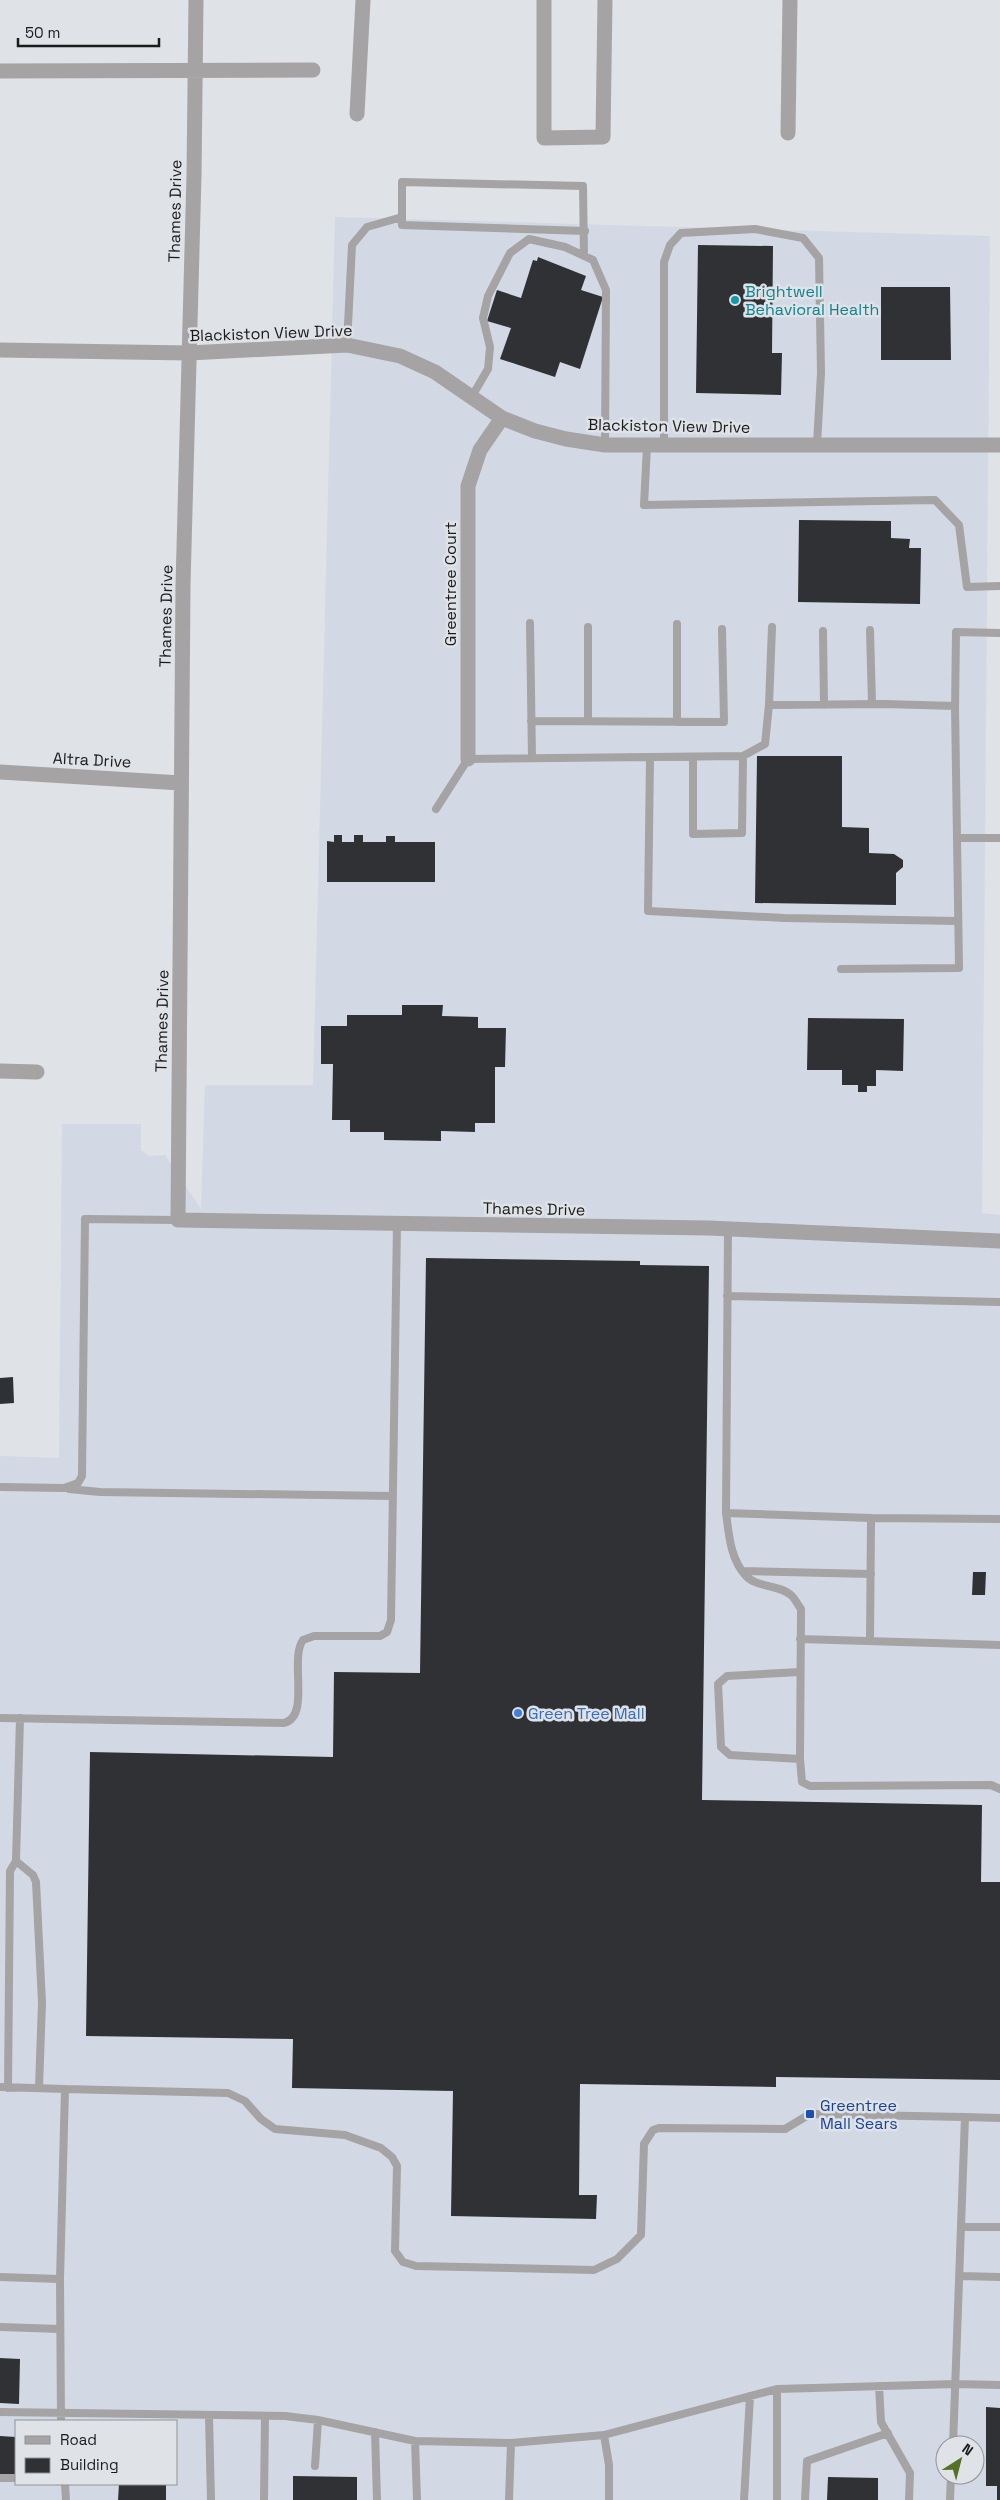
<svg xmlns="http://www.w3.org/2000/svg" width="1000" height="2500" viewBox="0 0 1000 2500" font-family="'Space Grotesk',sans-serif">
<rect width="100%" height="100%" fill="#dfe2e6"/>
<path fill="#d2d9e4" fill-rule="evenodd" d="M335,217L990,236L982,1213L1000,1215V2500H0V1456L59,1458L62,1124H141V1150L149,1156L165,1155L201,1209L205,1085H313ZM16,2421H176V2484H16ZM945,2445H975V2475H945Z"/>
<path fill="#2f3135" d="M698,245L773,246L772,353H782L781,395L696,393Z
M538,257L586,276L581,290L603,297L580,369L560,362L555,377L500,359L511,328L487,321L497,290L521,298L533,260L537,261Z
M881,287H950L951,360H881Z
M799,520L891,521V538L910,539L909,548H921L920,604L798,602Z
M757,756H842V827L869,828V853L894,854L903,860V867L896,873V905L755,903Z
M334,835H342V842H354V835H363V842H386V836H395V842H435V882H327V841L334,842Z
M402,1005H443L442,1016L478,1017V1028H506L505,1067H495V1123H475V1132L441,1131V1141L384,1140V1132H350V1120H332L333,1064H321V1026H347V1015H402Z
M808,1018L904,1019L903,1071L876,1070V1086H867V1092H858V1085H842V1070H807Z
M426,1258L640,1261V1265L709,1266L702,1800L982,1805L981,1882H1000V2080L776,2077V2087L580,2084L579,2195H597L596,2219L451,2216L453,2091L292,2088L293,2039L86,2036L90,1752L333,1757L334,1672L420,1673Z
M13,1377L14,1403L0,1404V1378Z
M973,1572H986L985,1595H972Z
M0,2358L20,2359L19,2404L0,2403Z
M986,2407L1000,2408V2500H997V2486H986Z
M0,2436L16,2437V2474H0Z
M293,2476L357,2477V2500H293Z
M828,2477L878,2478V2500H827Z
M119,2484H166V2500H118Z"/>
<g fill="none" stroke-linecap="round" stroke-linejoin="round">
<path stroke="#a5a3a3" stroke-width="8" d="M584,255L583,186L402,182V225L585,231
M347,345L352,245L367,227L402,217
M471,398L488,369L490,347L483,318L488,296L510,253L529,239L565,247L593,260L606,290L605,445
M664,445V262L670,245L681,233L755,229L803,238L819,258L821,373L817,444
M647,446L644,505L935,500L959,525L967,587L1000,586
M530,623L532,758
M677,624V722
M870,630L872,704
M823,631L824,705
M769,705L772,627
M955,711L956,632L1000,633
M531,721L724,722L722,629
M588,721V627
M650,758L648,911L785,918L958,921
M693,758V834L742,833L743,756
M436,809L468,759L743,756L765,744L769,705L884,704L955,706L957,838H1000
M841,969L959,968L957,838
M728,1229L726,1513C729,1534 730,1559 746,1576C757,1588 780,1584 792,1596C795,1599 798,1605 801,1609L800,1759L802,1782L810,1786L991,1785L1000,1789
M727,1296L1000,1302
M0,1487L64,1488L78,1483L82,1476L85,1219L178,1220
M69,1489L100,1492L393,1496
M726,1513L871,1518
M743,1571L871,1574
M800,1639L1000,1645
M870,1640L871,1518L1000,1519
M0,1718L284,1723C311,1716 289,1659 303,1640L314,1636H380L387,1632L391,1620L397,1224
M800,1759L730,1755L721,1747L718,1684L727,1676L800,1672
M16,1861L33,1875L36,1882L42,2002L39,2088
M0,2087L65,2089L60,2279L61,2421
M8,2088L10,1871L16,1861L20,1718
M65,2089L228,2093L245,2101L261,2119L275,2129L345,2135L381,2148L392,2157L397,2166L395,2251L403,2262L416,2266L594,2270L617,2259L641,2235L644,2144L653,2130L659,2128L785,2129L810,2114L965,2117L953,2445
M965,2117L1000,2118
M961,2227H1000
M960,2276L1000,2277
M0,2277L60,2279
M0,2327L60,2329
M879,2386L881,2422L910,2473L909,2500
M0,2412L285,2416L318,2420L415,2441L511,2443L604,2435L777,2389L956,2384L1000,2385
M209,2416L211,2500
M375,2432L377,2500
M604,2435L609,2465V2500
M415,2441L417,2500
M315,2466L318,2420
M0,2478H16
M65,2484L66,2500
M264,2500L265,2416
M509,2500L511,2443
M744,2500L750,2396
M777,2500V2389
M805,2500L807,2461L888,2433
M950,2500L951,2475"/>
<path stroke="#a5a3a3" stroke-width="15" d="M196,0L194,175L183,585L178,1220L709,1228L1000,1241
M544,0V138L603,137L605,0
M0,71L313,70
M357,114L363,0
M788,133L790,0
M0,350L189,353L347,345L400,356L435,372L502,418L535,431L566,439L605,445H1000
M468,759V486L480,450L502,418
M0,772L181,783
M0,1071L37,1072"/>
</g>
<circle fill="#0f9aa8" stroke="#dfe2e6" stroke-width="2" cx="735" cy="300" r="5"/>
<circle fill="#3f7fe0" stroke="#dfe2e6" stroke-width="2" cx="518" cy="1713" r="5"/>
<rect fill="#1a4fb4" stroke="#dfe2e6" stroke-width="2" x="805" y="2109" width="10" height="10" rx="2.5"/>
<g text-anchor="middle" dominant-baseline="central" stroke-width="5" stroke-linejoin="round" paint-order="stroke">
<g font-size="16" fill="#1a1b1d" stroke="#dfe2e6">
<text transform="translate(175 211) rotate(-89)">Thames Drive</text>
<text transform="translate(271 333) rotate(-2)">Blackiston View Drive</text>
<text transform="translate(669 426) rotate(1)">Blackiston View Drive</text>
<text transform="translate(450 584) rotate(-90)">Greentree Court</text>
<text transform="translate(166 616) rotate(-89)">Thames Drive</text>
<text transform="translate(92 760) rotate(3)">Altra Drive</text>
<text transform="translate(162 1021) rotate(-89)">Thames Drive</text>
<text transform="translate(534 1209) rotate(1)">Thames Drive</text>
</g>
<g font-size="16" fill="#0d838f" stroke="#dfe2e6" text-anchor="start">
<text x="745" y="291">Brightwell<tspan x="745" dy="18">Behavioral Health</tspan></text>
</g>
<g font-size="16" fill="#366cbe" stroke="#dfe2e6" text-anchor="start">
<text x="528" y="1713">Green Tree Mall</text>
</g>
<g font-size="16" fill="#164399" stroke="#dfe2e6" text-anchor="start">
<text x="820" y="2105">Greentree<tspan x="820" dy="18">Mall Sears</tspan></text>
</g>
</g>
<rect x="15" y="2420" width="162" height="65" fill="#dfe2e6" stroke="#909296"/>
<rect x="25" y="2436" width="25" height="8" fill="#a5a3a3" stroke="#909296"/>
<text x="60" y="2445" font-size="15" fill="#1a1b1d">Road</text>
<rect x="25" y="2458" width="25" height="15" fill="#2f3135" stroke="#909296"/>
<text x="60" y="2470" font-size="15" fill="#1a1b1d">Building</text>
<g transform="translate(960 2460) rotate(36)"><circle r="24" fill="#dfe2e6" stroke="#909296"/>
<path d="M0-4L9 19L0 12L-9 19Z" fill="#557125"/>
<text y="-8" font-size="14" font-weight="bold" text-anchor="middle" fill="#1a1b1d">N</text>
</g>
<path d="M18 38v8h141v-8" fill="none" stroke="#1a1b1d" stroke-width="2.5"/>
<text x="25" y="38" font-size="15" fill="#1a1b1d" stroke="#dfe2e6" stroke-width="4" paint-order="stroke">50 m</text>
</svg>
